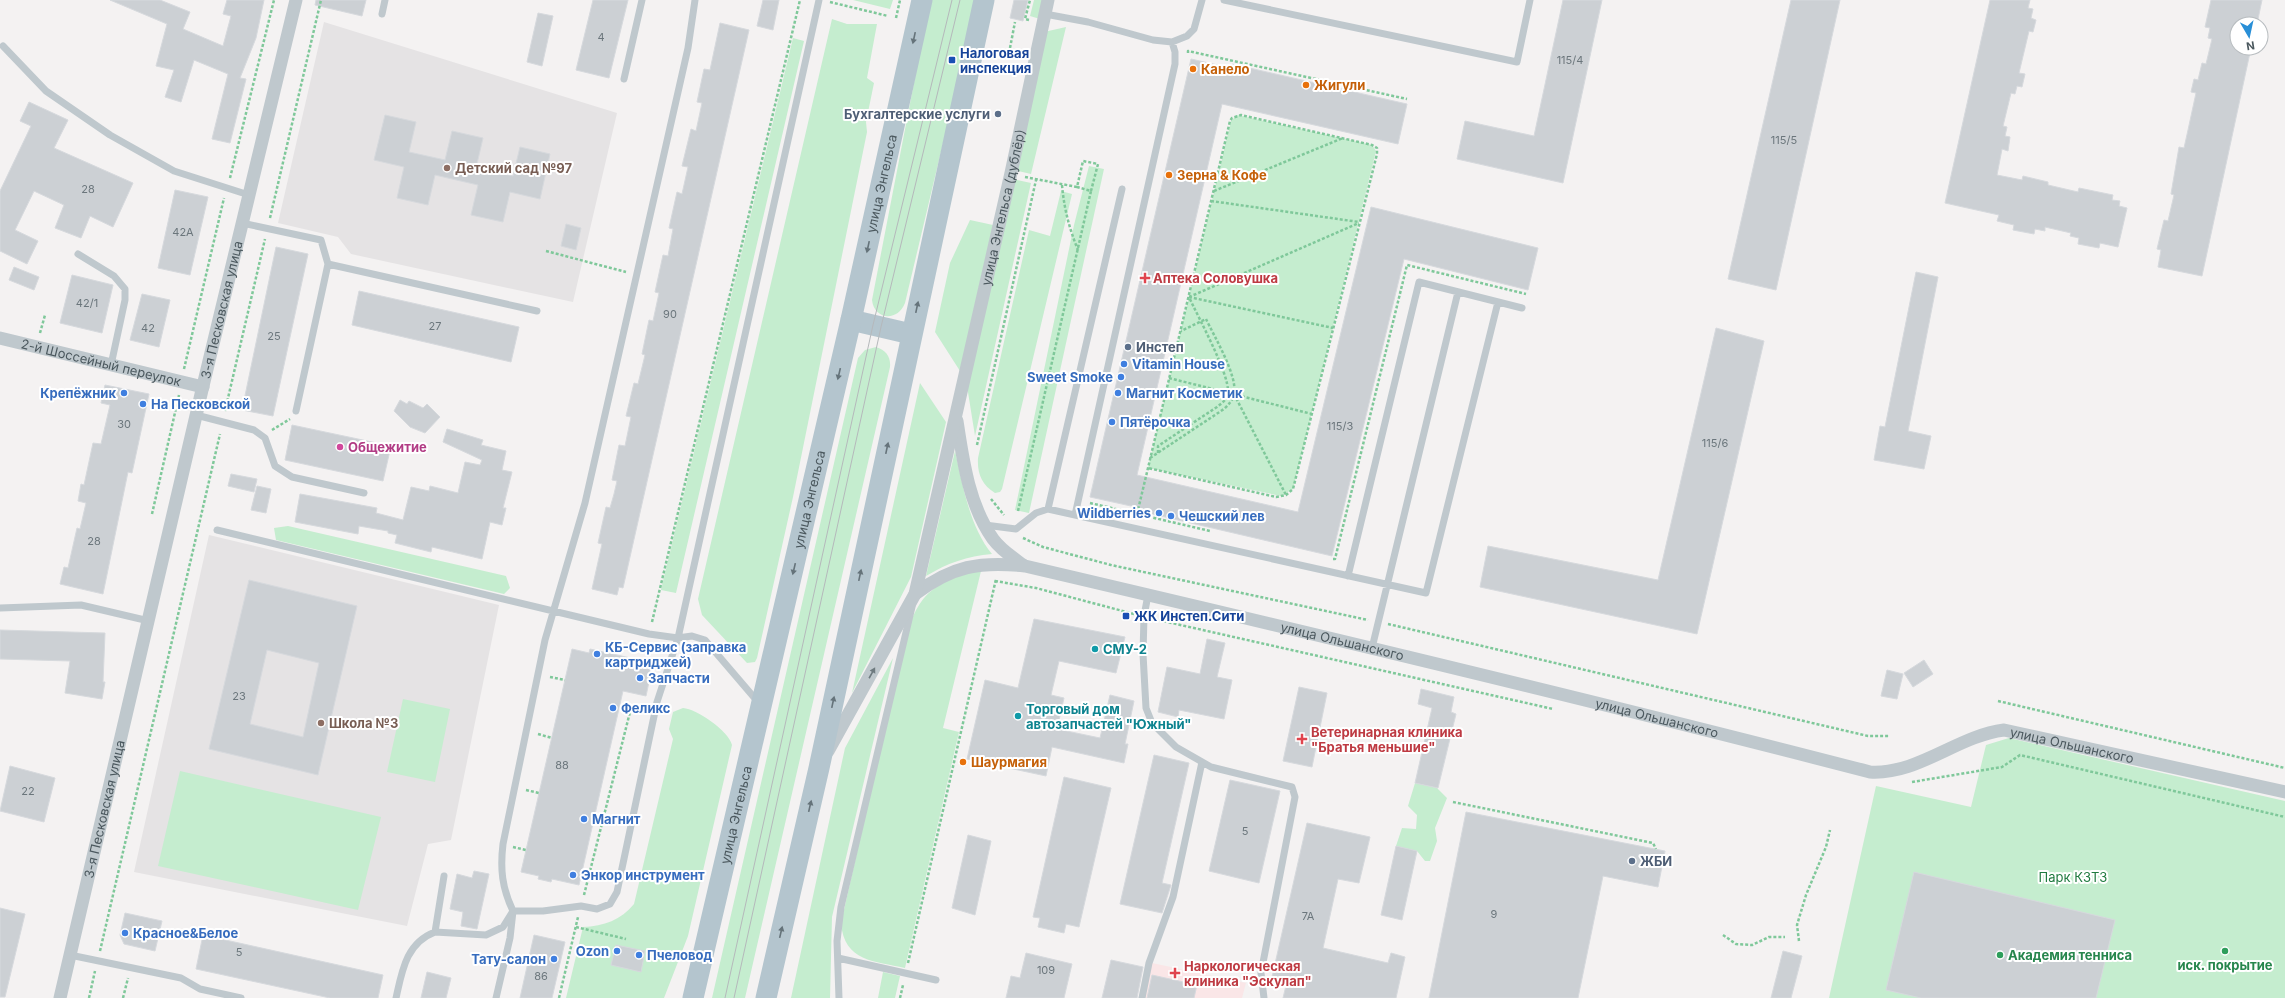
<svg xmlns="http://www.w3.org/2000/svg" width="2285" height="998" viewBox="0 0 2285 998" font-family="Inter,sans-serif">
<rect width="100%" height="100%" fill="#f4f2f2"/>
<path fill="#e5e3e4" d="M324,22L617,113L573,302L351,254L338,237L278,223Z
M209,535L499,605L451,840L428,844L407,926L134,872Z"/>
<path fill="#fae6e7" d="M1152,963L1246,983L1242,998H1145Z"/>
<path fill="#c5edcf" d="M853,0H893L890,9Z
M930,0H977L905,303C898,322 874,320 872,300Z
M1034,0H1045L1040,19L1030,16Z
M832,19L847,24H877L867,78L874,83L866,122L867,132L793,497L757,658L755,662L747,663L702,615L698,599Z
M1066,27L1031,174L1014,170L1044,32Z
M793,38L804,41L676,593L661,590Z
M1237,115L1372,145L1376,151L1293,489L1281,496L1148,468L1231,121Z
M1089,166L1104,169L1029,513L1015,510L1074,225Z
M1013,179L1031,183L975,436L967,386Z
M1061,191L1072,194L1002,489L1000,492L995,493C982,485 977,474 978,458L1029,230L1050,236Z
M970,220L993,225L960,371L935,332L950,263Z
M876,347C886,350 891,357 890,367L745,998H712L858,358L865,350Z
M920,383L946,422L911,577L852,693Z
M955,451C963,485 969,526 992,554C967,556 948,563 926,576Z
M288,526L506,576L510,588L504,594L276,540L274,528Z
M982,567L943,728L959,732L905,968C875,961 844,962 841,923L906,636C921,587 938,584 982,567Z
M893,658L832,917L830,998H791L845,748Z
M403,699L450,709L435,782L387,772Z
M683,708C697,709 729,731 732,745L688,936L664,998H566L583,927C604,926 621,920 634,904L673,739L669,729L673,712Z
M2009,738L2285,801V998H1829L1876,786L1971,807L1986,745Z
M180,771L381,817L358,910L158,866Z
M1415,783L1437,788L1447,798L1435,828L1437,841L1430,861H1425L1417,851L1396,846L1402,828L1416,829L1417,815L1408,806Z
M883,972L900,976L895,998H878Z"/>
<path fill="#ccd0d4" stroke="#d6d9dd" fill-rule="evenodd" d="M110,0H160L190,12L183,29L223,46L231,16L223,14L227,0H264L256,38L240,78L246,79L230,143L212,139L228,74L194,60L181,102L165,97L174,70L156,66L167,24Z
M316,0H366L362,16L315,5Z
M593,0H628L609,78L576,70Z
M763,0H779L773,30L757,26Z
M1014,0H1028L1023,21L1010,18Z
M1563,0H1602L1563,183L1457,159L1465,121L1534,136Z
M1791,0H1840L1776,290L1728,279Z
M1990,0H2030L2028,8L2033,9L2031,18L2036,20L2033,32L2029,31L2019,73L2025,74L2022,87L2017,86L2015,94L2011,93L2003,126L2007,127L2005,136L2010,137L2008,151L2002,149L1997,175L2022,180L2023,176L2048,182V185L2078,192L2079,188L2113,195L2112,200L2120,201L2119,206L2127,208L2118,247L2100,243L2099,248L2078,244L2079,238L2070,236L2071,233L2045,227V231L2035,229L2034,234L2013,230L2014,225L1997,221L1999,215L1945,203Z
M2211,0H2262L2257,24H2237V48H2251L2202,276L2158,267L2161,250L2157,249L2164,220L2168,221L2174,195L2171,194L2179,147L2184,148L2188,130L2196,93L2191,92L2194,79L2198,80L2202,63L2206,64L2212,39L2208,38L2210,28L2205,27Z
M538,13L553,16L542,66L527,62Z
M720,23L749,30L623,588L619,587L617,595L592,589L602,544L598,543L606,507L610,508L614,494L617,481L612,480L619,445L625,446L631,417L626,416L634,383L638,384L645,355L642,354L649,320L653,321L659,293L655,292L663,255L668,256L673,229L669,228L677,192L682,194L688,167L682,166L691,129L696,131L702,103L697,102L704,69L710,70Z
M1191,59L1231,68L1232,64L1407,104L1398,144L1222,104L1137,475L1298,512L1371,207L1538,248L1528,290L1404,259L1332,556L1148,513L1149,510L1090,497Z
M29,102L68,120L54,148L133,183L113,227L90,216L81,238L55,228L64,205L34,191L15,230L38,241L27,264L0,251V191L31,126L20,121Z
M385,115L416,122L409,152L445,160L452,131L483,138L476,168L513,176L520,147L550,154L540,199L510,192L503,222L471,215L478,185L435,175L428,205L397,198L404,167L374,160Z
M175,190L208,197L190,275L158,268Z
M566,224L581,228L576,250L561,246Z
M276,247L308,254L273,416L242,410Z
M14,267L39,277L34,290L9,280Z
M1916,272L1938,277L1908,431L1931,436L1924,469L1874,460L1880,426L1885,427Z
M72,275L113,285L102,333L60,323Z
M359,291L519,327L511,362L352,325Z
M142,294L170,300L159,347L130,340Z
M1716,328L1764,341L1697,634L1480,587L1488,546L1658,580Z
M105,385L149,394L132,473L128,472L103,594L60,584L64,567L68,568L77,528L80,529L86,503L78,501L81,484L84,485L93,443L101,444L110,405L101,403Z
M400,400L407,404L409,401L423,408L427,404L440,417L425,433L410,427L394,411Z
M292,425L391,446L383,481L285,460Z
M447,429L483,440L481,445L506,451L502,470L512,472L503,508H506L502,525L490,522L482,559L432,547L431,552L395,543L397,535L388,533V531L359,526L358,534L295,522L300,494L377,508L376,513L403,520L411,487L429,491L430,486L458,493L465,462L480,465L482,460L443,442Z
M231,474L257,479L254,492L228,486Z
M257,486L271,489L266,513L251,510Z
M249,580L357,606L318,775L209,749ZM267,650L319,663L303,737L250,724Z
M1034,619L1125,637L1116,673L1059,661L1051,695L1064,698L1057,729L1100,738L1110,695L1134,701L1125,744H1128L1124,763L1052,747L1046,776L967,759L985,680L1018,688Z
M0,630L105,633L103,682H105L102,699L65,693L70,661L0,659Z
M1207,639L1225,643L1217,677L1232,680L1224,719L1179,710L1178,717L1158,712L1167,667L1200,674Z
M572,649L589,653L590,649L653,663L646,696L623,691L579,885L552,879L551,882L538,879L539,876L521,872Z
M1924,660L1933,674L1913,687L1904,673Z
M1887,670L1903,674L1897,699L1881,696Z
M1299,687L1327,693L1312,767L1283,761Z
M1421,689L1454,697L1451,712L1456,714L1438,788L1415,783L1432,708L1418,704Z
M1154,755L1189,763L1162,883L1171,885L1162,913L1120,904Z
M10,766L55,778L44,822L0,811Z
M1064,777L1111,788L1079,927L1066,924L1064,933L1038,927L1040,918L1033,917Z
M1230,780L1280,791L1259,883L1209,871Z
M1466,812L1665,851L1658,887L1603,876L1578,998H1429Z
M1307,823L1370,837L1359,883L1338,879L1323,948L1388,963L1391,953L1405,957L1396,998H1283L1287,981L1272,977Z
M968,835L991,841L975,915L952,908Z
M1396,846L1417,851L1402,920L1381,915Z
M474,871L489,874L477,929L461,926L463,912L450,909L457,874L472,878Z
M1914,872L2115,920L2096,998H1921L1886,990Z
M0,908L25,914L5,997H0Z
M125,913L162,921L155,951L124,944L120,935Z
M203,935L383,975L378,998H330L196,969Z
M534,935L565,942L552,998H520Z
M616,945L645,951L641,972L611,965Z
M1783,951L1802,956L1791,998H1771Z
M1026,953L1072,964L1064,998H1006L1011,976L1020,978Z
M1111,960L1143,967L1137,998H1102Z
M427,972L451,978L446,998H421Z
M1152,975L1197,985L1194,998H1147Z"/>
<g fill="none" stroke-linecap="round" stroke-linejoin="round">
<path stroke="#7fc89a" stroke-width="2.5" stroke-dasharray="3 2" stroke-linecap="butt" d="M830,2L888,16
M896,18L900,0
M1029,20L1025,19L1030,0
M1010,48L1015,22
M1188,53V51L1407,99
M1025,177L1077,187L1083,161L1098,164L1091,191
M230,178L274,0
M1062,185C1064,208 1069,228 1078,250
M1214,191L1343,138
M1211,201L1359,222
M270,218L321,0
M546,251L626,272
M1189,297L1359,223
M1189,297L1333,328
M40,333L45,315
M184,369L224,198
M1169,378L1312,414
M1234,394L1286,495
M225,411L265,239
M272,430L290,419
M977,445L1036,180
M1158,453V446L1217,407C1222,403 1228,399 1228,392C1229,373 1198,317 1189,297
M1150,458L1224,409C1229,404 1233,400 1234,394C1238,376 1214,336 1206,319L1181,331
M991,499L1004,515
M1090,503L1210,531
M1018,511L1091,191L1077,187
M152,514L179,395
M1137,514L1148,468L1230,121L1232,118L1241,115L1372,145L1377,148V154L1293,489L1286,495L1276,497L1148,468
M1023,538L1043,547L1111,565L1368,620
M1333,559H1335L1407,265L1526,294
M995,581L1036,588L1134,614
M1154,619L1553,709
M652,622L800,0
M1388,624L1868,736H1890
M550,677L565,680
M1998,701L2285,768
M538,734L552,738
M1912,782L2002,767L2020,755L2285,817
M526,790L539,793
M1453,802L1653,843L1656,849
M513,847L526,850
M584,895L630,712L643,707
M576,927L626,939
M1723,935L1736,944L1752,945L1769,937H1785
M1799,941L1797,925L1806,895L1826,847L1830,830
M100,951L220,434
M908,963L996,579
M89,998L95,971
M123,998L128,978
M559,998L578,917
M900,998L903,985"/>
<path stroke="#bfc8cd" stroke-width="7" d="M1224,0L1517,62L1530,0
M382,14L385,0
M1045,14L1088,22L1153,40L1172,42L1187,36L1194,29L1202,0
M3,46L46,91L110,135L174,171L249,195
M624,79L642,0
M242,223L321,240L328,264L537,311
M78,254L114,276L125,289V300L111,365
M296,411L328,264
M196,415L254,430L265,438L275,466L292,477L364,493
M1048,509L1122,189
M1075,515L1175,64V52L1172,42
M985,525L1016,529L1036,513L1048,509L1426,593L1498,302
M217,530L649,634L678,638L692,636L705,640L758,702
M1348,576L1419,282L1522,308
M1148,595L1144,616L1143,654L1146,708L1152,723L1176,747L1211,767L1292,787L1295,797L1261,973L1264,998
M0,608L81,605L149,621
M1372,648L1458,292
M444,876L435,932L486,935L503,927L513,911C502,888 500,869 503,844L545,640L585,503L688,48L695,0
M70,955L181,978L200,989L241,998
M838,958L936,980
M396,998C402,971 406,943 435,932
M496,998L510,938L513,911H543L581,906L597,909L610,904L617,892L657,702L678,638L819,0
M839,998L837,941L841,907L912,607
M1142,998L1149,963L1173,897L1202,762"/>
<g stroke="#bfc8cd" stroke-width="13">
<path id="s1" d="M0,338L203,387"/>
<path d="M957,421C963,461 969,505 993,539C1001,550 1012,557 1023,565"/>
<path id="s2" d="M915,594C952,566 980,561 1025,566C1307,632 1589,699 1870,772C1918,775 1957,736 2004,730L2285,792"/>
<path id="s3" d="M828,751L915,594L1011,173L1048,0"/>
<path id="s4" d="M60,998L202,390L296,0"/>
</g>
<g stroke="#b4c5ce" stroke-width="21">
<path d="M851,320L911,334"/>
<path id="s5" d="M693,998L851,320L922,0"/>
<path d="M766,998L819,768L984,0"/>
</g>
<path stroke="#b5b8bb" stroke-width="1" d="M725,998L873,325L952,0
M734,998L881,327L960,0"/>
</g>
<defs><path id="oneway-solid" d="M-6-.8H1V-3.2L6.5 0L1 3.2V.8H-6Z"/></defs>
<g fill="#65737a">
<use href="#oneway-solid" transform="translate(914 38) rotate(102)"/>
<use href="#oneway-solid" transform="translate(868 247) rotate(102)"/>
<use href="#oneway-solid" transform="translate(917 307) rotate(-78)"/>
<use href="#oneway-solid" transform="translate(839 374) rotate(103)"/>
<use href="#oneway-solid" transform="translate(887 448) rotate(-78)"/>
<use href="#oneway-solid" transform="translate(794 569) rotate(103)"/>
<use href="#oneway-solid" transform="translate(860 575) rotate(-78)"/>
<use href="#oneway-solid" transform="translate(833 702) rotate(-78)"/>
<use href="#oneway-solid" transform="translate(810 806) rotate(-77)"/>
<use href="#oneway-solid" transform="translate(781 932) rotate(-77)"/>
</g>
<use fill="#6e7a7f" href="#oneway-solid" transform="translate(872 673) rotate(-61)"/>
<g fill="#1a4fb4" stroke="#fff" stroke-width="1.5">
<rect x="948" y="56" width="8" height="8" rx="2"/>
<rect x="1122" y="612" width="8" height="8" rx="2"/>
</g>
<g fill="#e8710a" stroke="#fff" stroke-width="1.5">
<circle cx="1193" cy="69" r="4"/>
<circle cx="1306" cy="85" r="4"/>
<circle cx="1169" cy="175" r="4"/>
<circle cx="963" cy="762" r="4"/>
</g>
<g fill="#5c6f8a" stroke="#fff" stroke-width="1.5">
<circle cx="998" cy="114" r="4"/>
<circle cx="1128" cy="347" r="4"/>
<circle cx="1632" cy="861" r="4"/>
</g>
<g fill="#8d6e63" stroke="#fff" stroke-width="1.5">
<circle cx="447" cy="168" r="4"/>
<circle cx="321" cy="723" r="4"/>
</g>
<g fill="#e0444e" stroke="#fff" stroke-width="1.5">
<path d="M1143 272h4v4h4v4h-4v4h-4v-4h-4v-4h4z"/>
<path d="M1300 733h4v4h4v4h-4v4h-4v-4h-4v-4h4z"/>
<path d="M1173 967h4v4h4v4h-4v4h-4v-4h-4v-4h4z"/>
</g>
<g fill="#3f7fe0" stroke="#fff" stroke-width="1.5">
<circle cx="1124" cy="364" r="4"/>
<circle cx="1121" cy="377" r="4"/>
<circle cx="124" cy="393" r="4"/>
<circle cx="1118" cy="393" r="4"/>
<circle cx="143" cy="404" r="4"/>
<circle cx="1112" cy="422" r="4"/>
<circle cx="1159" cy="513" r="4"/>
<circle cx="1171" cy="516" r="4"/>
<circle cx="597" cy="654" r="4"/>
<circle cx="640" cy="678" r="4"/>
<circle cx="613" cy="708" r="4"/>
<circle cx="584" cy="819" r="4"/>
<circle cx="573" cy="875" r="4"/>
<circle cx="125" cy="933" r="4"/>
<circle cx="617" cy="951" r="4"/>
<circle cx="639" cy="955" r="4"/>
<circle cx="554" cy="959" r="4"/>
</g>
<circle fill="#d1479c" stroke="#fff" stroke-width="1.5" cx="340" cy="447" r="4"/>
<g fill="#0f9aa8" stroke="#fff" stroke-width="1.5">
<circle cx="1095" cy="649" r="4"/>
<circle cx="1018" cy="716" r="4"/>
</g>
<g fill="#2e9e5b" stroke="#fff" stroke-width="1.5">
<circle cx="2225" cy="951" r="4"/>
<circle cx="2000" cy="955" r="4"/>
</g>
<g text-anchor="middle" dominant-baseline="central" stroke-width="4" stroke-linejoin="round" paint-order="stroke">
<g font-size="11" fill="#6b767c">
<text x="601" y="37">4</text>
<text x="1570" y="60">115/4</text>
<text x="1784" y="140">115/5</text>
<text x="88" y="189">28</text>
<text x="183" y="232">42А</text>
<text x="87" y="303">42/1</text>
<text x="670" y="314">90</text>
<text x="435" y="326">27</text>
<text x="148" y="328">42</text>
<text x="274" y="336">25</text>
<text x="124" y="424">30</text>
<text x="1340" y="426">115/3</text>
<text x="1715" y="443">115/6</text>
<text x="94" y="541">28</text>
<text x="239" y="696">23</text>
<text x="562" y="765">88</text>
<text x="28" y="791">22</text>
<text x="1245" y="831">5</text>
<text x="1494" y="914">9</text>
<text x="1308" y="916">7А</text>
<text x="239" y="952">5</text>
<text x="1046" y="970">109</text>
<text x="541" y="976">86</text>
</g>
<g font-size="13" font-weight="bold" fill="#164399" stroke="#fff" text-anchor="start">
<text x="960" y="53">Налоговая<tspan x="960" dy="15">инспекция</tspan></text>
<text x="1134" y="616">ЖК Инстеп.Сити</text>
</g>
<g font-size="13" font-weight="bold" fill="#c56008" stroke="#fff" text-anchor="start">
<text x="1201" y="69">Канело</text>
<text x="1314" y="85">Жигули</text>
<text x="1177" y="175">Зерна &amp; Кофе</text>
<text x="971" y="762">Шаурмагия</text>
</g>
<g font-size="13" font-weight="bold" fill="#4e5e75" stroke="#fff" text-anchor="start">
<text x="990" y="114" text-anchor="end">Бухгалтерские услуги</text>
<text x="1136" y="347">Инстеп</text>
<text x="1640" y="861">ЖБИ</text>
</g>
<g font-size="13" font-weight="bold" fill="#785e54" stroke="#fff" text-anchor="start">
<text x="455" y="168">Детский сад №97</text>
<text x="329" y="723">Школа №3</text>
</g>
<g font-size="13" fill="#4b585e" stroke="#fff">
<text stroke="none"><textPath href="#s5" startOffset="836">улица Энгельса</textPath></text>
<text stroke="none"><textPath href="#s3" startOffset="576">улица Энгельса (дублёр)</textPath></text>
<text stroke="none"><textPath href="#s4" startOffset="707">3-я Песковская улица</textPath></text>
<text stroke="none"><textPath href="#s1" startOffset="104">2-й Шоссейный переулок</textPath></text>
<text stroke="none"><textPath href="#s5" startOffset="512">улица Энгельса</textPath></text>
<text stroke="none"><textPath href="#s2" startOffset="443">улица Ольшанского</textPath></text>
<text stroke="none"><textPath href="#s2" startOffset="767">улица Ольшанского</textPath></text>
<text stroke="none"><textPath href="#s2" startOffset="1198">улица Ольшанского</textPath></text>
<text stroke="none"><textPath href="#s4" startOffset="194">3-я Песковская улица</textPath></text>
<text stroke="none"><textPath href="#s5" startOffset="188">улица Энгельса</textPath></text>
</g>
<g font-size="13" font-weight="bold" fill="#be3a42" stroke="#fff" text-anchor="start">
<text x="1153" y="278">Аптека Соловушка</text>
<text x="1311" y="732">Ветеринарная клиника<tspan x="1311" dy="15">"Братья меньшие"</tspan></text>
<text x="1184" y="966">Наркологическая<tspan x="1184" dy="15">клиника "Эскулап"</tspan></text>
</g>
<g font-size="13" font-weight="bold" fill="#366cbe" stroke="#fff" text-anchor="start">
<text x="1132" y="364">Vitamin House</text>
<text x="1113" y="377" text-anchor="end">Sweet Smoke</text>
<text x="116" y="393" text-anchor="end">Крепёжник</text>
<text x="1126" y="393">Магнит Косметик</text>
<text x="151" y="404">На Песковской</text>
<text x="1120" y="422">Пятёрочка</text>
<text x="1151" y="513" text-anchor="end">Wildberries</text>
<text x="1179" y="516">Чешский лев</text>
<text x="605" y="647">КБ-Сервис (заправка<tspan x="605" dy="15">картриджей)</tspan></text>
<text x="648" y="678">Запчасти</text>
<text x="621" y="708">Феликс</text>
<text x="592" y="819">Магнит</text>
<text x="581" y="875">Энкор инструмент</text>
<text x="133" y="933">Красное&amp;Белое</text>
<text x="609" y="951" text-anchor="end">Ozon</text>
<text x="647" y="955">Пчеловод</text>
<text x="546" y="959" text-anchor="end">Тату-салон</text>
</g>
<g font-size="13" font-weight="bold" fill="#b23c85" stroke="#fff" text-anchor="start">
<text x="348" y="447">Общежитие</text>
</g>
<g font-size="13" font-weight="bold" fill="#0d838f" stroke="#fff" text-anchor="start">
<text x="1103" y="649">СМУ-2</text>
<text x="1026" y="709">Торговый дом<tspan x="1026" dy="15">автозапчастей "Южный"</tspan></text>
</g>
<g font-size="13" fill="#207b40" stroke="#fff">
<text x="2073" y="877">Парк КЗТЗ</text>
</g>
<g font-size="13" font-weight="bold" fill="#27864d" stroke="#fff" text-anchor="start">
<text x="2008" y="955">Академия тенниса</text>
<text x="2225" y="965" text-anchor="middle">иск. покрытие</text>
</g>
</g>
<g transform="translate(2249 36) rotate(171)"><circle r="19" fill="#ffffff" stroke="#b7bcbf"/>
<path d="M0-3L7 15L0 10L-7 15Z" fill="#298fd7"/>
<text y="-6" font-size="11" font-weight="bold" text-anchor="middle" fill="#4b585e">N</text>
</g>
</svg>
